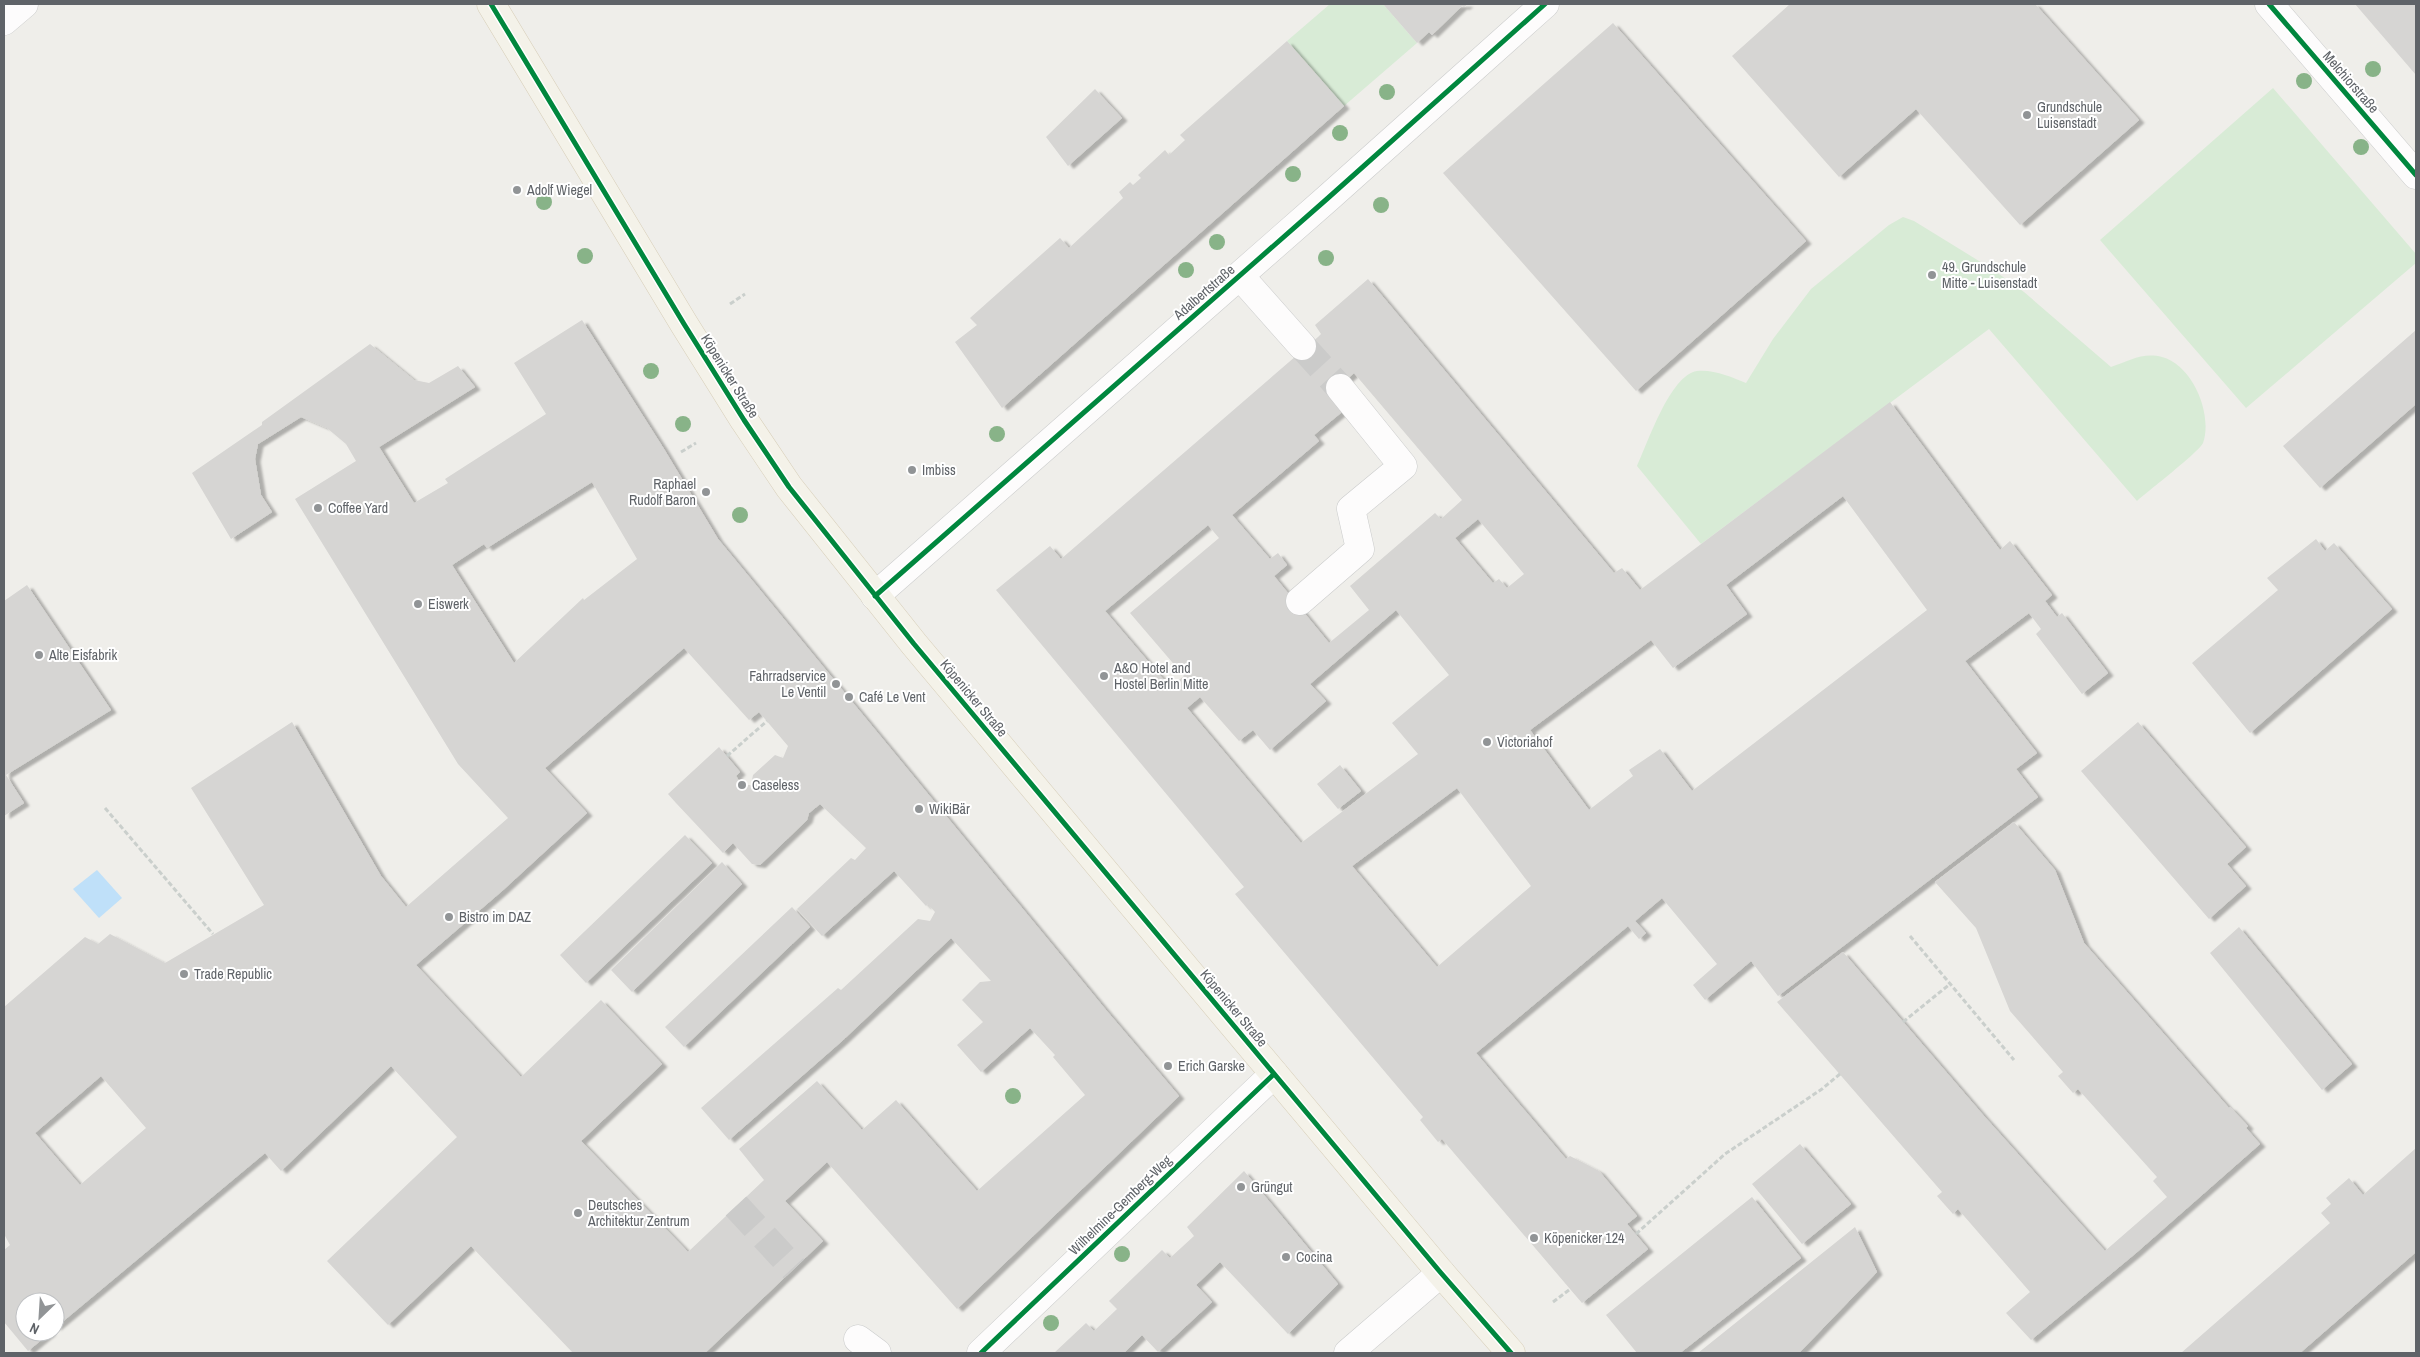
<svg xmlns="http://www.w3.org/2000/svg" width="2420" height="1357" viewBox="0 0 2420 1357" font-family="'Archivo Narrow',sans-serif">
<defs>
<filter id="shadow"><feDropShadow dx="5.5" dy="3" stdDeviation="1" flood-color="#0004"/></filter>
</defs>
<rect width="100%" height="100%" fill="#efeeea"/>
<path fill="#d8ebd6" d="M1330,4H1383L1417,43L1344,106L1287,41Z
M2273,88L2416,254V263L2246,408L2100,240Z
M1903,217L1914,221L1992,269L2024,292L2111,367C2129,361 2143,352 2162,357C2193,365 2213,415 2203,443C2199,452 2148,491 2137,501L1989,329L1701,544L1637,466C1648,443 1670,375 1697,371C1713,369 1732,377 1746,383L1773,339L1811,289L1889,225Z"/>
<path fill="#bfe0f9" d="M97,870L122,898L99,918L73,889Z"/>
<path fill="#d6d5d3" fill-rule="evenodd" filter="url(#shadow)" d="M1383,4H1468L1464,7L1462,6L1432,35L1429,32L1417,43Z
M1790,4H2035L2139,120L2020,225L1916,109L1839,177L1732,56Z
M2355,4H2416V75Z
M1613,23L1806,241L1636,391L1443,173Z
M1287,41L1344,106L1002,408L955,342L977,325L970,318L1060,238L1069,248L1123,198L1119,192L1130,182L1133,185L1141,178L1138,175L1165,150L1169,155L1185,140L1180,135Z
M1095,89L1122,118L1068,166L1046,137Z
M1368,279L1614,573L1622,568L1640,590L1890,402L2000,550L2010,541L2052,595L2045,601L2057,617L2062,613L2108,673L2082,694L2036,634L2041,629L2029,613L1965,661L2037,753L2016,769L2038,797L1778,996L1751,961L1705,1000L1693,985L1717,964L1662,898L1635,921L1646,933L1639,939L1628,926L1476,1053L1566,1159L1570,1156L1599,1171L1637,1216L1627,1224L1648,1249L1582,1303L1442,1139L1438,1142L1420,1120L1423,1117L1235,894L1244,887L996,590L1050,546L1061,559L1318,337L1321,334L1315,325ZM1354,373L1462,500L1441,519L1435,513L1350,586L1369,610L1329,643L1274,576L1287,565L1278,553L1270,559L1232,515L1319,441L1314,435L1342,412L1328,396ZM1843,496L1927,610L1692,791L1660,749L1629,770L1633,776L1589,810L1530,730L1651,640L1673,668L1747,614L1726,585ZM1478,519L1524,574L1507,588L1499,579L1493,583L1455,538ZM1208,525L1219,538L1130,613L1184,676L1170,687L1105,611ZM1396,610L1449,675L1392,723L1418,754L1301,843L1187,708L1200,697L1239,741L1253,730L1270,750L1326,701L1310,684ZM1457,788L1531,886L1437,967L1352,866Z
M582,320L664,449L718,539L1106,1010L1179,1096L957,1309L827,1162L785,1201L823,1241L705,1353H573L471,1246L388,1325L327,1261L457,1137L391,1066L281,1171L265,1153L55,1328V1302H25V1332H51L28,1351L4,1322V1250L10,1245L4,1234V1007L85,937L98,944L110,934L165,963L264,905L191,788L292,722L381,876L406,907L508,818L458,764L295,499L356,461L346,444L327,428L301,417L258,444L255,459L261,495L272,512L231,539L192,473L262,425V422L370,344L414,380L429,383L458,366L475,387L379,447L414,503L448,483L445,479L546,414L514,363ZM592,482L637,559L584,600L583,598L514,663L452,565L484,544L487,548ZM684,648L749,720L759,712L788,746L783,758L775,755L753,775L751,785H742L736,776L740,772L719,747L668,794L676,803L723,853L733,843L752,864L760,865L807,820L809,813L820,804L866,848L855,860L851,858L797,909L822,936L894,871L926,906L928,904L935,912L930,921L918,919L841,990L838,988L701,1108L729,1140L842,1041L951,938L991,981L980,982L962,1000L983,1022L957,1045L981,1072L1030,1028L1055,1055L1053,1057L1085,1095L977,1191L896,1100L862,1130L817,1081L739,1149L764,1180L688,1252L581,1141L662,1064L601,1000L521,1077L416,965L502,891L587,813L545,768ZM101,1076L146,1128L80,1185L35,1133Z
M2416,330V404L2320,488L2283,446Z
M2316,539L2325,551L2334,543L2392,609L2250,733L2192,663L2278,590L2267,578Z
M27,585L111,710L6,775L24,803L4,816V601Z
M2138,722L2246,847L2227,864L2246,886L2209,919L2081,771Z
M1340,765L1361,791L1338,809L1317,784Z
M2014,822L2055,870L2084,943L2229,1108L2230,1107L2248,1126L2246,1128L2260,1144L2136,1253L2031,1340L2006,1313L2030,1292L1958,1209L1953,1214L1937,1196L1942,1192L1777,1002L1843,952L1984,1116L2105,1251L2167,1197L2153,1181L2157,1177L2078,1089L2073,1093L2058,1076L2063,1072L2010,1011L1976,928L1935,882Z
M685,835L712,863L586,983L560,955Z
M722,862L742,884L632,992L611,970Z
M792,907L810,927L684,1047L665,1027Z
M2239,927L2352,1064L2322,1090L2210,953Z
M1800,1144L1851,1204L1802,1244L1752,1184Z
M2416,1148V1252L2300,1353H2181L2330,1223L2321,1213L2331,1204L2326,1198L2349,1178L2363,1195Z
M1244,1171L1338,1284L1288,1334L1220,1262L1196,1285L1212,1302L1158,1352L1142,1335L1124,1353H1054L1086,1323L1094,1331L1117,1309L1109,1301L1162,1250L1170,1258L1194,1236L1187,1227Z
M1752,1197L1801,1258L1680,1353H1637L1606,1315Z
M1855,1227L1877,1272L1799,1353H1698Z"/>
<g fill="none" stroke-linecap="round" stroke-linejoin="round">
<path stroke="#cbcbca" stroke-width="28" stroke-dasharray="28 14" stroke-linecap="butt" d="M1302,346L1340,388
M736,1206L794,1269"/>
<defs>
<path id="minor" d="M2269,4L2416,175
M4,21L24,4
M1240,276L1302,346
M875,596L1328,198L1545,4
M1300,601L1360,549L1351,509L1403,466L1340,388
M858,1339L877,1353
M981,1353L1274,1074
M1348,1353L1441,1273"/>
<path id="major" d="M491,4L684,324L744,420L789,487L914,644L1441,1273L1511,1353"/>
</defs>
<use href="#minor" stroke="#cbcccc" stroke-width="29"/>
<use href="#major" stroke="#d7ceb8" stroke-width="29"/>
<path stroke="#cacfcc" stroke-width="3" stroke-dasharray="5 2.5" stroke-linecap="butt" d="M730,304L745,294
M681,452L696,443
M727,756L767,721
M105,808L213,934
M1910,936L2014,1060
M1903,1022L1950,984
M1636,1234L1725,1154L1822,1089L1840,1074
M1553,1302L1569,1290"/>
<use href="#minor" stroke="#fdfcfc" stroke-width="28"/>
<use href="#major" stroke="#f4f2e9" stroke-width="28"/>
<defs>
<path id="cycleway" d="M491,4L684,324L744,420L789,487L914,644L1441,1273L1511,1353
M2269,4L2416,175
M875,596L1328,198L1545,4
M981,1353L1274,1074"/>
</defs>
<use href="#cycleway" stroke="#fff" stroke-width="8"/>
<use href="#cycleway" stroke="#00873e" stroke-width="5"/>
</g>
<g fill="#88b388">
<circle cx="2373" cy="69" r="8"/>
<circle cx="2304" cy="81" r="8"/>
<circle cx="1387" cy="92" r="8"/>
<circle cx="1340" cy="133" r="8"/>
<circle cx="2361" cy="147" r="8"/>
<circle cx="1293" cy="174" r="8"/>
<circle cx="544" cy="202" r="8"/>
<circle cx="1381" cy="205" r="8"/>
<circle cx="1217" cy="242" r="8"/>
<circle cx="585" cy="256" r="8"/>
<circle cx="1326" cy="258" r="8"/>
<circle cx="1186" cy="270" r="8"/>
<circle cx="651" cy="371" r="8"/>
<circle cx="683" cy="424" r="8"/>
<circle cx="997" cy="434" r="8"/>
<circle cx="740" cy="515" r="8"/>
<circle cx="1013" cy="1096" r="8"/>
<circle cx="1122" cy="1254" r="8"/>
<circle cx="1051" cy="1323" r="8"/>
</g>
<g fill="#919496" stroke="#fff" stroke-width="2">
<circle cx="2027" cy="115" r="5"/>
<circle cx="517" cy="190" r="5"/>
<circle cx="1932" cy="275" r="5"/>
<circle cx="912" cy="470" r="5"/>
<circle cx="706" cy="492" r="5"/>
<circle cx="318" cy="508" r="5"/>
<circle cx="418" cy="604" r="5"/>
<circle cx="39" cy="655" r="5"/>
<circle cx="1104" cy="676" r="5"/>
<circle cx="836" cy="684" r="5"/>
<circle cx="849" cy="697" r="5"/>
<circle cx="1487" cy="742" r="5"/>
<circle cx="742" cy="785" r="5"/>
<circle cx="919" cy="809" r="5"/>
<circle cx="449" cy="917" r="5"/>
<circle cx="184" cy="974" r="5"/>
<circle cx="1168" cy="1066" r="5"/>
<circle cx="1241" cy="1187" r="5"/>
<circle cx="578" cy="1213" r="5"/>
<circle cx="1534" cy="1238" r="5"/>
<circle cx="1286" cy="1257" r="5"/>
</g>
<g text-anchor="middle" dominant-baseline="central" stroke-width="4" stroke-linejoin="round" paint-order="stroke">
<g font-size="14" fill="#5f6368" stroke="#fff">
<text transform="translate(2351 82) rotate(49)">Melchiorstraße</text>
<text transform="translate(1204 292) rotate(-41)">Adalbertstraße</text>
<text transform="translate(730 376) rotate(58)">Köpenicker Straße</text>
<text transform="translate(974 698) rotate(50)">Köpenicker Straße</text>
<text transform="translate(1234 1008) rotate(50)">Köpenicker Straße</text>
<text transform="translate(1120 1205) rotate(-44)">Wilhelmine-Gemberg-Weg</text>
</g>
<g font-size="14" fill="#5f6368" stroke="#fff" text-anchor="start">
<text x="2037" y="107">Grundschule<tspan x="2037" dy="16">Luisenstadt</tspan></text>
<text x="527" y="190">Adolf Wiegel</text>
<text x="1942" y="267">49. Grundschule<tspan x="1942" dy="16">Mitte - Luisenstadt</tspan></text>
<text x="922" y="470">Imbiss</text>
<text x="696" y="484" text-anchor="end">Raphael<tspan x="696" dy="16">Rudolf Baron</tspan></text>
<text x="328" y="508">Coffee Yard</text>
<text x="428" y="604">Eiswerk</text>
<text x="49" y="655">Alte Eisfabrik</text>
<text x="1114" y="668">A&amp;O Hotel and<tspan x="1114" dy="16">Hostel Berlin Mitte</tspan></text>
<text x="826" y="676" text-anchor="end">Fahrradservice<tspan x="826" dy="16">Le Ventil</tspan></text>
<text x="859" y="697">Café Le Vent</text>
<text x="1497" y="742">Victoriahof</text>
<text x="752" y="785">Caseless</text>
<text x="929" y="809">WikiBär</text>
<text x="459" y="917">Bistro im DAZ</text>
<text x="194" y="974">Trade Republic</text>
<text x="1178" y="1066">Erich Garske</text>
<text x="1251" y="1187">Grüngut</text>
<text x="588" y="1205">Deutsches<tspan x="588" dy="16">Architektur Zentrum</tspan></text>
<text x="1544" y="1238">Köpenicker 124</text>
<text x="1296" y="1257">Cocina</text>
</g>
</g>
<rect width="2420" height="1357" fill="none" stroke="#5f6368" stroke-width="10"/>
<g transform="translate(40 1317) rotate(205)"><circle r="24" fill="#ffffff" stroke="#bfc1c3"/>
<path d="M0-4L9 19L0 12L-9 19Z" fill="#919496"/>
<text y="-8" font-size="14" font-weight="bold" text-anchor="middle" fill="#5f6368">N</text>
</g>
</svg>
